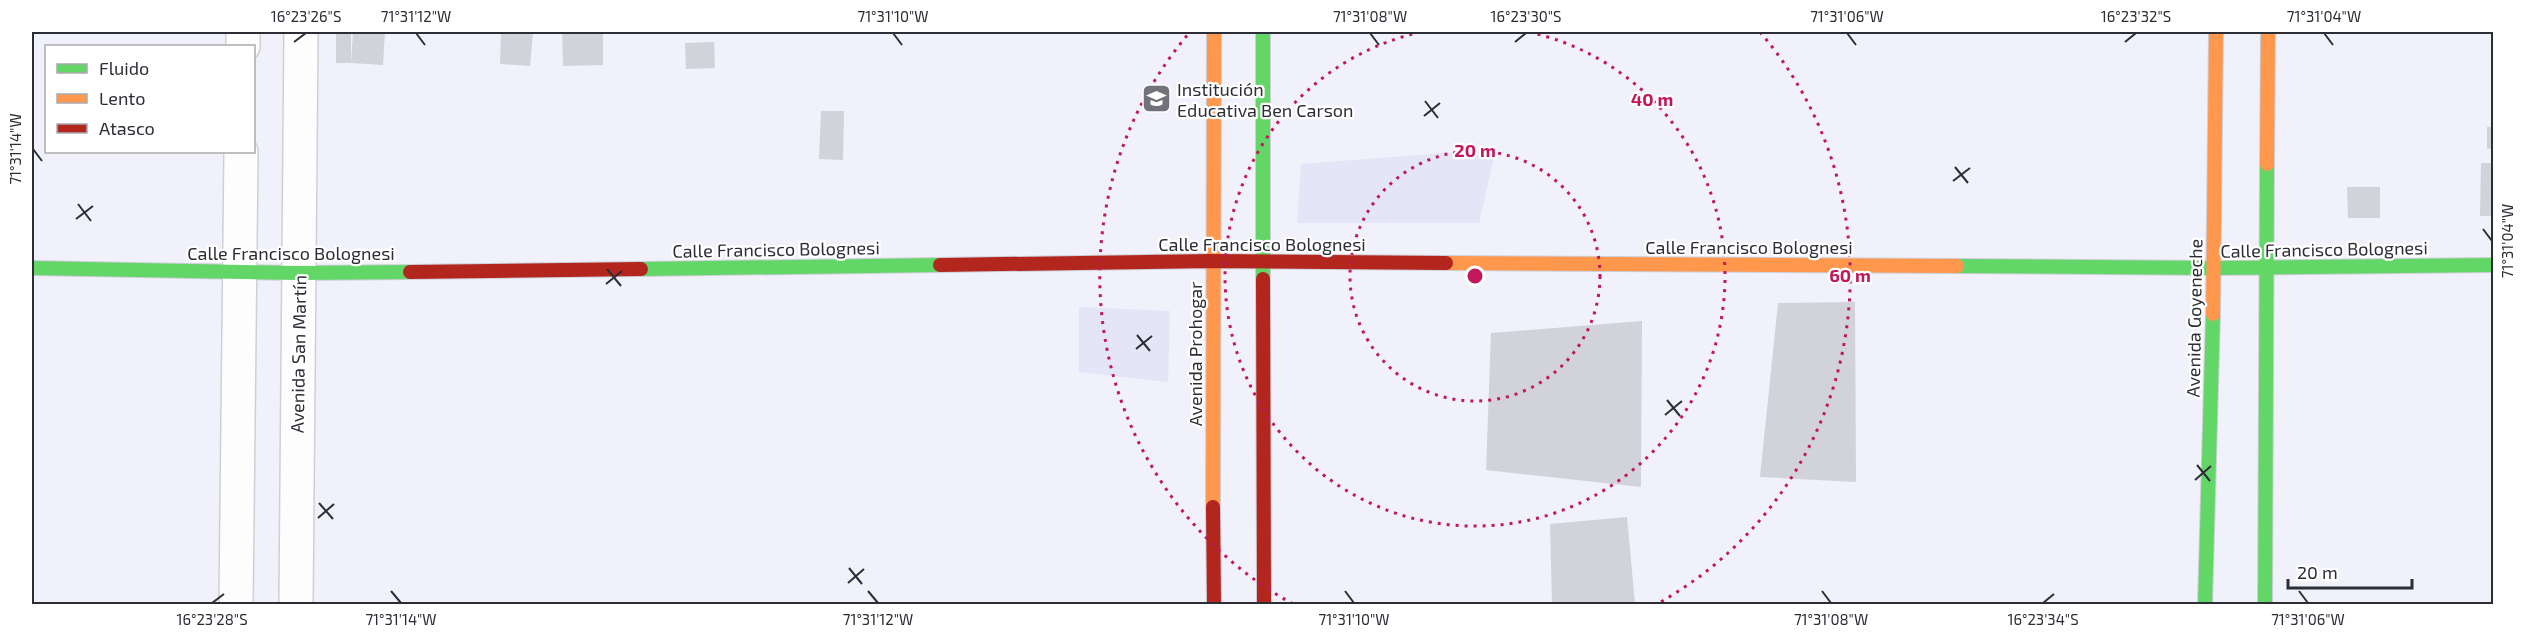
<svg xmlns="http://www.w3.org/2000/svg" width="2525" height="636" viewBox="0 0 2525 636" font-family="'Exo 2',sans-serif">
<rect width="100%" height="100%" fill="#f0f1fb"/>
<path fill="#e4e6f7" d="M1496,149L1479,223H1297L1301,164Z
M1079,307L1170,311L1168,382L1079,372Z"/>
<path fill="#d1d2da" d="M336,32H351V63H336Z
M353,32H385L383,65L351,63Z
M501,32H533L530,66L500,64Z
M562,32H603V65L563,66Z
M714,42L715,68L686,69L685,43Z
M821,111H844L843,160L819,159Z
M2487,127H2494V148L2487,149Z
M2481,163H2494V216H2480Z
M2347,187H2380V218H2348Z
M1855,302L1856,482L1760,477L1778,303Z
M1642,321L1641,487L1486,470L1491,333Z
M1627,517L1635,604H1552L1550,524Z"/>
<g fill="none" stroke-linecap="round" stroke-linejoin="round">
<defs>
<path id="street" d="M243,46V32
M236,604L241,152
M296,604L301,32"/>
<path id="fast" d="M1263,32V279
M1957,266L2214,268L2494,265
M32,268L299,273L410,272
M641,269L940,265
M2205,604L2213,314
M2265,604L2267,164"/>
<path id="slow" d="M2267,164L2268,32
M1446,263L1957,266
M2213,314L2216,32
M1213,507L1214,32"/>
<path id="jam" d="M940,265L1212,261L1446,263
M410,272L641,269
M1263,279L1264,604
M1213,507L1214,604"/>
</defs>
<use href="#street" stroke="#cecfd8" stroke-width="36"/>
<use href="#fast" stroke="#cecfd8" stroke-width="16"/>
<use href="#slow" stroke="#cecfd8" stroke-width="16"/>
<use href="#jam" stroke="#cecfd8" stroke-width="16"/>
<use href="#street" stroke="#fdfdfe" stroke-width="33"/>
<use href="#fast" stroke="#63d668" stroke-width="14"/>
<use href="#slow" stroke="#ff974d" stroke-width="14"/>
<use href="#jam" stroke="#b3261e" stroke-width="14"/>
</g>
<path fill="none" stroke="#2c2d35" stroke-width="2" d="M416,33L425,45M893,33L902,45M1370,33L1379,45M1847,33L1856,45M2324,33L2333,45M294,42L306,33M1515,42L1526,33M2125,42L2136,33M1425,101L1438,118M1424,116L1440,103M33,149L42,161M1955,167L1968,183M1953,181L1970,168M78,204L91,221M76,219L93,206M2483,229L2492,241M607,269L621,286M606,284L622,271M1137,335L1150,351M1136,349L1152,336M1667,400L1680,416M1665,415L1682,401M2197,465L2210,481M2195,480L2211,466M319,503L333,519M318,518L334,504M849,568L862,584M848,583L864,569M391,591L401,603M868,591L878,603M1345,591L1354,603M1822,591L1831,603M2299,591L2308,603M212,603L224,594M2043,603L2054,594"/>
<g fill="none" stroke="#c2185b" stroke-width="3" stroke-dasharray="3 6">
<circle cx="1475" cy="276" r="125"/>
<path d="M1529 32A250 250 0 1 1 1421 32"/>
<path d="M1293 604A375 375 0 0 1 1190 32M1760 32A375 375 0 0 1 1657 604"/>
</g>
<defs>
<symbol id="school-square" viewBox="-11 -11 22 22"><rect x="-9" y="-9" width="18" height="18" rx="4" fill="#71727a" stroke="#fff"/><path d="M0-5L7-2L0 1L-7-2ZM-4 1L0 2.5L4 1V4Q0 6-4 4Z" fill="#fff"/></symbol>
</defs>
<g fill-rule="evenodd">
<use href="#school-square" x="1140" y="82" width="33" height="33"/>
</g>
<g text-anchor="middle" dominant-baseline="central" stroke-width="4.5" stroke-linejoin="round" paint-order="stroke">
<g font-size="18" fill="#2c2d35" stroke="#fff" text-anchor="start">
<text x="1177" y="89">Institución<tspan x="1177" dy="21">Educativa Ben Carson</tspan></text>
</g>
<g font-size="18" fill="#2c2d35" stroke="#fff">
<text x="1262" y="244">Calle Francisco Bolognesi</text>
<text x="1749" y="247">Calle Francisco Bolognesi</text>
<text transform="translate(776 249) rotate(-1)">Calle Francisco Bolognesi</text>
<text transform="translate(2324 249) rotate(-1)">Calle Francisco Bolognesi</text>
<text x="291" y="253">Calle Francisco Bolognesi</text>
<text transform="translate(2194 318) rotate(-89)">Avenida Goyeneche</text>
<text transform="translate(298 354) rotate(-89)">Avenida San Martín</text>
<text transform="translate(1195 354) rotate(-90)">Avenida Prohogar</text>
</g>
</g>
<circle cx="1475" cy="276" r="9" fill="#c2185b" stroke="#fff" stroke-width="3"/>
<g font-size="18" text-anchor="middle" font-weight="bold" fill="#c2185b" stroke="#fff" stroke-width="4.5" stroke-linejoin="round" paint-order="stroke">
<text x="1652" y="106">40 m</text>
<text x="1475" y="157">20 m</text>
<text x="1850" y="282">60 m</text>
</g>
<rect width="2525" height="636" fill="none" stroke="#ffffff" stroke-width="66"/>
<rect x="45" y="45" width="210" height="108" fill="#ffffff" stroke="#ababae" stroke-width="1.5"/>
<rect x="57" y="64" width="30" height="9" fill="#63d668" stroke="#ababae" stroke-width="1.5"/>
<text x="99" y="75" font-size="18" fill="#2c2d35">Fluido</text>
<rect x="57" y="94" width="30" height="9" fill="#ff974d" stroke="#ababae" stroke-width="1.5"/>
<text x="99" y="105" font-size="18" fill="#2c2d35">Lento</text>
<rect x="57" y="124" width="30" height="9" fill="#b3261e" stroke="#ababae" stroke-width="1.5"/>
<text x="99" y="135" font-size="18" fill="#2c2d35">Atasco</text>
<path d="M2288 579v9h124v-9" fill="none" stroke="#2c2d35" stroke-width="3"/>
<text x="2297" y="579" font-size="18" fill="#2c2d35" stroke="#ffffff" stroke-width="4.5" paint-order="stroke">20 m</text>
<rect x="33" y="33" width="2459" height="570" fill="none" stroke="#2c2d35" stroke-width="2"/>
<g font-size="15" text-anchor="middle" fill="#2c2d35">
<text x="306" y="22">16°23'26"S</text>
<text x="416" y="22">71°31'12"W</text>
<text x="893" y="22">71°31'10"W</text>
<text x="1370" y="22">71°31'08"W</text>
<text x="1526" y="22">16°23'30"S</text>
<text x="1847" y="22">71°31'06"W</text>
<text x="2136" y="22">16°23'32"S</text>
<text x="2324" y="22">71°31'04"W</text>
<text transform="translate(16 149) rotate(-90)" y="5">71°31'14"W</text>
<text transform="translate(2508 241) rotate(-90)" y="5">71°31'04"W</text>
<text x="212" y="625">16°23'28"S</text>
<text x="401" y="625">71°31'14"W</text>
<text x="878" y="625">71°31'12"W</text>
<text x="1354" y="625">71°31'10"W</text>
<text x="1831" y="625">71°31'08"W</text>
<text x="2043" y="625">16°23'34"S</text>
<text x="2308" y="625">71°31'06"W</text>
</g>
</svg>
